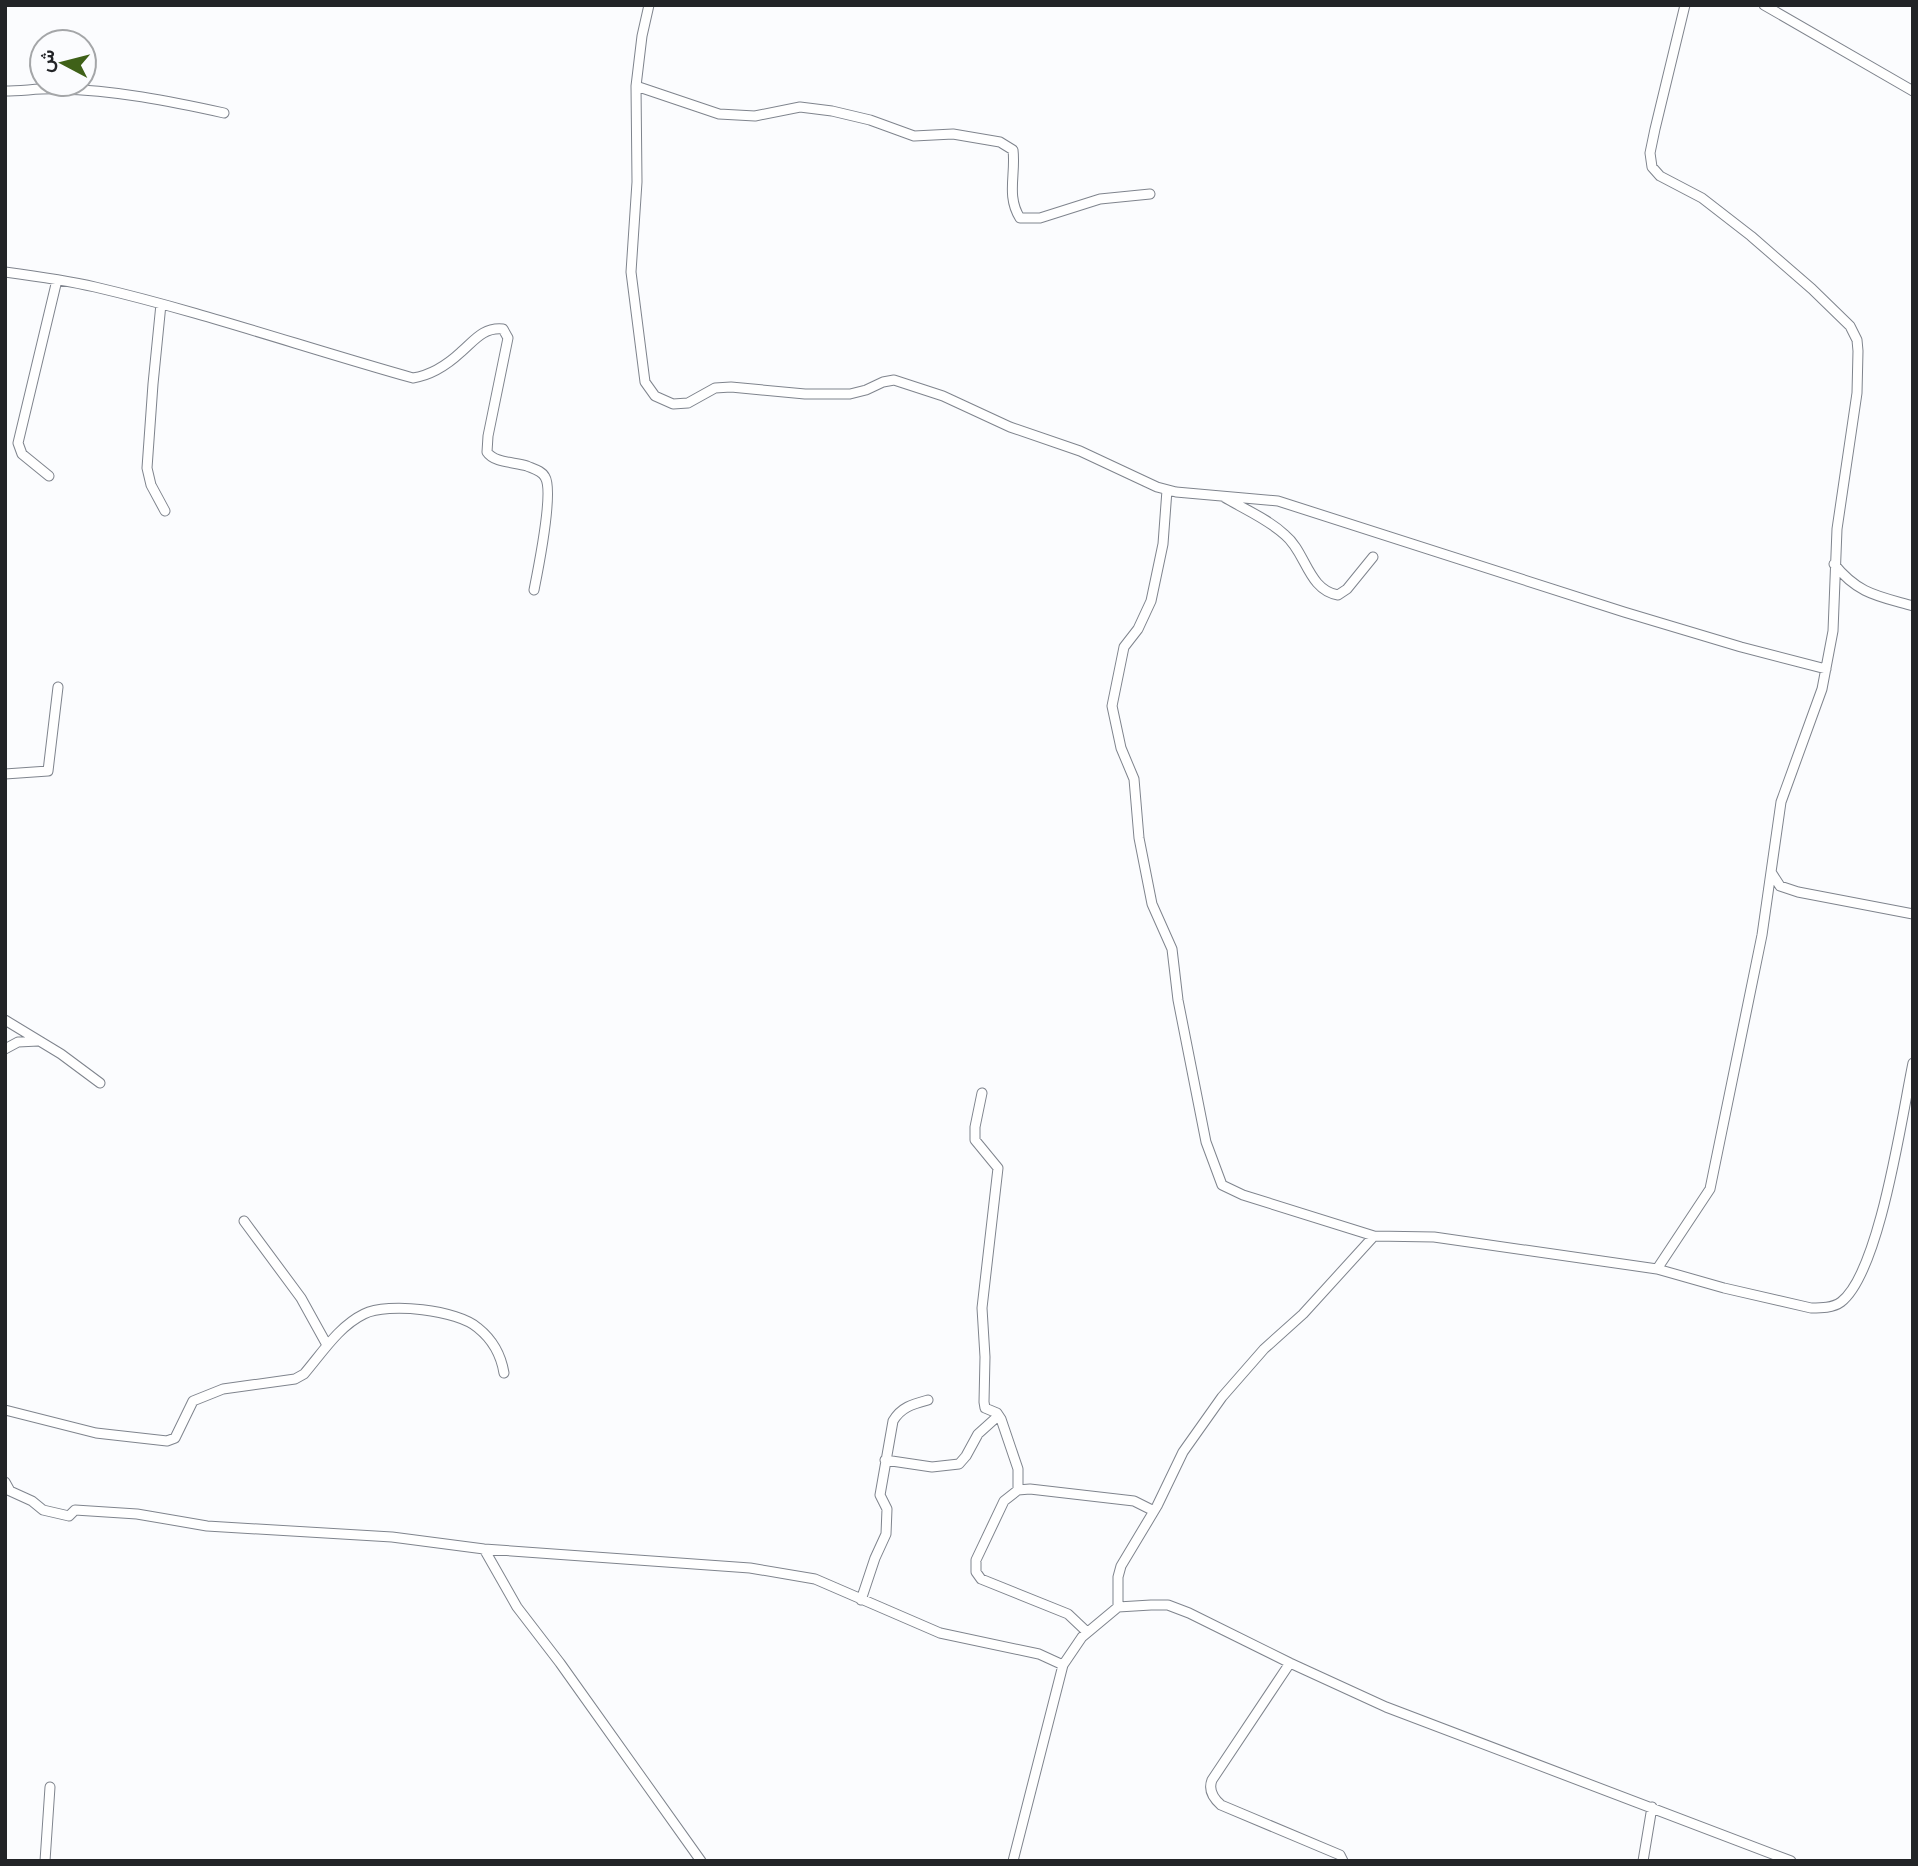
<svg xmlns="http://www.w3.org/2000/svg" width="1918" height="1866" viewBox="0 0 1918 1866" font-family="Signika,Vazirmatn,sans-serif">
<rect width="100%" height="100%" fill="#fbfcfe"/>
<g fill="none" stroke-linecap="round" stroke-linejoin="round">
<defs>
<path id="minor" d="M649,5L642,36L636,86L637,182L631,272L645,382L655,396L673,404L688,403L715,388L731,387L805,394H850L866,390L883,382L894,380L943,396L1010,427L1080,451L1157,487L1176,492L1278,501L1624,612L1741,647L1826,669
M1764,5L1913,91
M636,86L719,114L755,116L800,107L832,111L870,120L914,136L953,134L1000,142L1013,150C1016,174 1006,196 1020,218H1040L1100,199L1150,194
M5,91C23,91 41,88 59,89C114,90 170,101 224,113
M5,272C35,276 65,280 95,287C202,312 306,348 413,378C432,375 447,365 461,352C474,341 483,327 503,329L508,338L488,436L487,452C494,463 515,462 527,466C534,469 542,471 545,477C554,491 538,570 534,590
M161,304L153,384L147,468L151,485L165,511
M49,476L22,454L18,443L57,280
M1167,490L1163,544L1151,601L1138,629L1124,647L1112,706L1121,748L1134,779L1139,838L1152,904L1172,949L1178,1000L1206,1142L1222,1185L1243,1195L1374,1236L1434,1237L1657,1269L1724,1288L1811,1308C1821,1308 1833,1308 1841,1302C1880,1272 1902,1115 1913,1063
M1224,497C1244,509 1268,519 1285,535C1306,552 1308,590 1338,595L1347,589L1373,557
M1834,564C1858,594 1878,596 1913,606
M5,774L48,771L58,687
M1771,872L1780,886L1798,892L1913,914
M5,1020L61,1054L100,1083
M5,1049L18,1042L38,1041
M982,1093L975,1127V1140L998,1168L982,1308L985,1357L984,1402L985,1408L997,1413L1001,1419L1018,1469V1490
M244,1221L301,1298L327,1345
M1657,1269L1710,1189L1762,935L1781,802L1822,689L1833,631L1837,529L1857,393L1858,351L1857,340L1850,326L1812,289L1751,236L1702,198L1660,176L1652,167L1650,153L1655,129L1685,5
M5,1410L96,1433L167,1441L175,1438L193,1401L223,1389L295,1379L304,1374C322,1353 339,1326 364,1314C388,1302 458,1310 478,1328C493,1340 501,1355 504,1373
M885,1460L932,1467L959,1464L966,1456L978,1434L998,1416
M5,1482L10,1491L32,1501L43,1510L69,1516L75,1510L137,1514L207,1526L392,1537L484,1549L750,1568L815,1579L940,1633L1039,1654L1063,1665
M484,1549L517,1607L560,1663L701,1861
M861,1600L875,1558L886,1534L887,1509L880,1495L893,1421C901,1407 913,1404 928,1400
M1118,1607V1577L1121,1566L1157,1506L1183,1452L1222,1397L1264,1349L1303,1314L1374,1236
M1087,1632L1068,1614L981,1579L976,1572V1560L1004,1501L1018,1490L1030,1489L1134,1501L1154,1511
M1290,1663L1212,1780C1208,1790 1213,1798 1221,1805L1340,1855L1343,1861
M45,1861L50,1787
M1013,1861L1063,1665L1082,1637L1118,1607L1151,1605H1168L1189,1613L1290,1663L1386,1707L1791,1861
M1643,1861L1652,1807"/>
</defs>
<use href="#minor" stroke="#7f848d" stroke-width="11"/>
<use href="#minor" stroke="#fff" stroke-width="9"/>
</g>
<rect width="1918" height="1866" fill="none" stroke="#222427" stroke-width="14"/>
<g transform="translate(63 63) rotate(277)"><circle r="33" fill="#fbfcfe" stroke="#a4a6a8" stroke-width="2"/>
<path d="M0-5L12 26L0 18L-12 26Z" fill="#3f6118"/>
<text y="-10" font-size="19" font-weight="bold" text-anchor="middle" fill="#222427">ش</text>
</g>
</svg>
